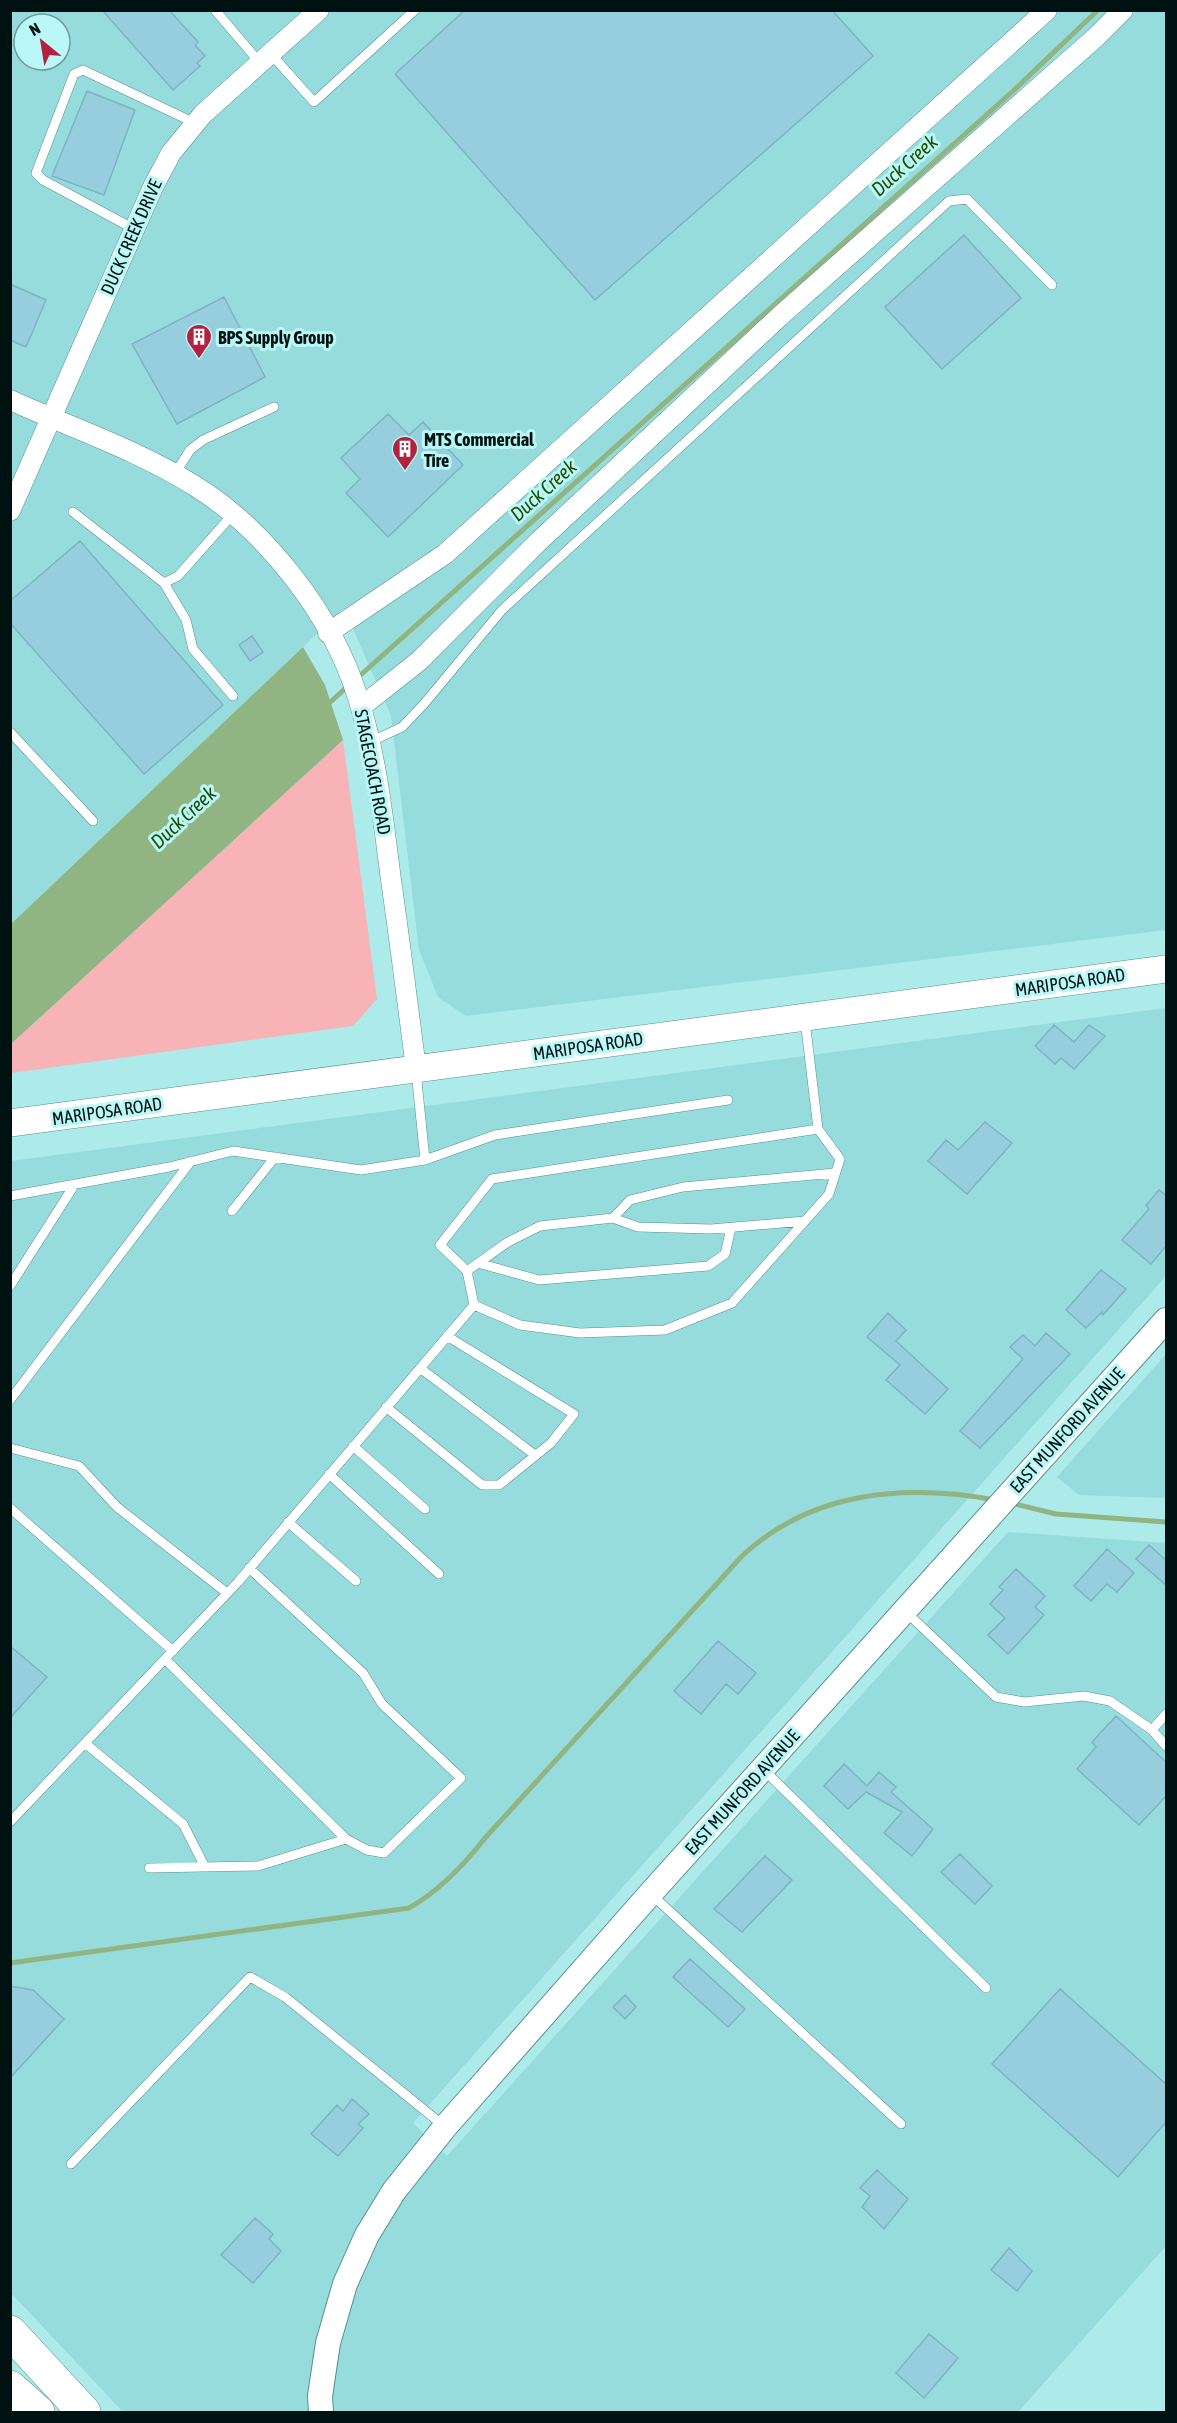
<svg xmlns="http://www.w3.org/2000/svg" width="1177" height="2423" viewBox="0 0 1177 2423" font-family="'Asap Condensed',sans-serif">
<rect width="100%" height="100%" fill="#adeaea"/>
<path fill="#96dcdd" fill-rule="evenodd" d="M11,11H1166V930L466,1016L438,997L419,950L391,716L344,608L11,924ZM24,24H60V60H24Z
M1166,1008V1276L413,2123L447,2156L1008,1532L1166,1543V2246L1018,2412H123L11,2293V1161Z
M1166,1354V1498L1079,1495L1057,1477Z"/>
<path fill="#f7b3b6" d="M343,740L377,999L353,1026L11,1073V1044Z"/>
<path fill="#91b582" d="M303,647L325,685L343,740L11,1044V924Z"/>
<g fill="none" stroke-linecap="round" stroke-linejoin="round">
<path stroke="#91b582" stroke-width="5" d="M355,680L1012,92L1098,10
M326,706L348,686
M1011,1503L1056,1514L1166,1522
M10,1963L409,1908C439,1891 464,1865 485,1838L742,1556C813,1490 905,1484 996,1500"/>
</g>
<path fill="#96cedd" stroke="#7db4c3" stroke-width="1.5" d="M102,10H169L198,42L195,45L205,56L197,63L200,66L173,90Z
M465,10H832L873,56L595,300L395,74Z
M87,91L135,110L104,195L52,176Z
M964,235L1021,298L942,369L885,307Z
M10,284L46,300L26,347L10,340Z
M224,297L265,377L177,424L132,344Z
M388,414L409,435L423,422L463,465L388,537L346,493L360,479L341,458Z
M80,541L223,705L144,774L10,623V601Z
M252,636L263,652L250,661L239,645Z
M1054,1025L1074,1042L1089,1025L1105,1036L1074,1069L1061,1058L1055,1064L1035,1046Z
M985,1122L1012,1143L967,1194L928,1161L946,1140L958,1150Z
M1159,1190L1167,1196V1245L1151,1264L1122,1240L1149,1209L1146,1205Z
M1101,1270L1126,1289L1103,1315L1102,1312L1086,1328L1066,1310Z
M888,1313L906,1330L896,1341L948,1389L925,1414L886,1380L900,1365L867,1337Z
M1046,1333L1070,1354L980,1448L960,1431L1023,1359L1010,1347L1023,1335L1035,1346Z
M1149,1545L1167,1561V1586L1136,1559Z
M1107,1549L1134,1573L1117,1592L1107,1584L1091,1601L1074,1586Z
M1016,1569L1045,1596L1035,1607L1044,1615L1008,1654L988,1635L1005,1618L990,1604L1003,1590L999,1587Z
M718,1641L756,1673L738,1694L726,1684L701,1714L674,1691Z
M10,1646L47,1677L10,1718Z
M1116,1716L1167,1763V1795L1139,1825L1077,1769L1096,1747L1092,1742Z
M844,1764L867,1786L879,1772L896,1787L891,1792L933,1829L912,1856L884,1833L902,1812L866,1792L848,1809L824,1786Z
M960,1854L992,1886L975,1904L941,1872Z
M765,1856L792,1880L742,1932L714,1909Z
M690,1959L745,2009L728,2027L673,1977Z
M10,1986L33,1990L64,2019L10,2078Z
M1060,1989L1167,2085V2121L1118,2177L992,2064Z
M625,1995L636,2007L625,2019L613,2007Z
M352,2099L369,2114L358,2124L363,2128L338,2156L311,2134L337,2105L343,2111Z
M877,2170L908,2199L884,2229L862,2207L870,2196L860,2188Z
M255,2218L273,2234L269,2239L281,2251L253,2283L221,2255Z
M1009,2248L1032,2271L1017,2291L991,2270Z
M929,2334L958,2358L924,2398L896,2373Z"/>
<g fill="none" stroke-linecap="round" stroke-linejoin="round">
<defs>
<path id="service" d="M215,10L260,63
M271,54L314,102L415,10
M134,229L43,180L36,173L74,74L83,70L195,123
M174,475L190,450L203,440L274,407
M73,512L164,583L178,576L233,514
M164,583L186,620L193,649L233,696
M10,732L93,821
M370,742L402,727L424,704L502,610L949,201L967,199L1052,285
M425,1160L495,1135L728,1100
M10,1196L169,1167L233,1151L361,1170L425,1160L416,1071
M232,1211L275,1157
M613,1218L638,1227L711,1229L805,1221
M478,1263L539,1280L708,1266L725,1254L731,1228
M467,1271L508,1242L540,1226L613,1218L630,1200L683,1187L835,1173
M10,1286L75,1184
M474,1305L520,1325L580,1333L665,1330L732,1303L829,1194L840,1159L818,1129
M420,1368L535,1455
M10,1400L191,1161
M386,1407L482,1485H499L551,1443L574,1414L447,1336
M353,1446L425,1509
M10,1448L79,1466L117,1507L227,1593
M329,1474L439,1574
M10,1508L173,1651
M288,1522L356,1581
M906,1612L996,1697L1024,1702L1084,1696L1110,1701L1152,1730L1166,1746
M165,1659L346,1839
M1152,1730L1166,1714
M86,1744L183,1824L205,1867
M763,1769L986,1988
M10,1822L238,1582L474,1305L467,1271L440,1245L492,1179L818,1129L805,1020
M149,1868L258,1866L346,1839L367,1850L384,1853L461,1778L382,1704L363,1673L249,1568
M652,1895L901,2124
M71,2164L250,1977L285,1997L444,2126"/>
<path id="minor" d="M10,400C72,428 138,450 195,486C267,531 333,616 358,698C377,757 383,819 391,880C400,943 408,1006 416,1069
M10,511L153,187L171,153L203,114L319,10
M328,633L445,554L1047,10
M361,707L419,661L538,542L780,316L1096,37L1123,10"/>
<path id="tertiary" d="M321,2412L320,2396L328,2343L345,2284L367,2235L394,2191L445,2127L650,1894L1166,1320"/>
<path id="secondary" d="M10,1123L1166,969"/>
<path id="motorway" d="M10,2332L84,2412
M10,2387L38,2412"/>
</defs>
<use href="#service" stroke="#569091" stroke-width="10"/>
<use href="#minor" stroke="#569091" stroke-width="21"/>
<use href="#tertiary" stroke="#569091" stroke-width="26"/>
<use href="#secondary" stroke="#569091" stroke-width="28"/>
<use href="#motorway" stroke="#569091" stroke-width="34"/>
<use href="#service" stroke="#fff" stroke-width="9"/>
<use href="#minor" stroke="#fff" stroke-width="20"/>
<use href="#tertiary" stroke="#fff" stroke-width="24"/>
<use href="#secondary" stroke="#fff" stroke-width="27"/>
<use href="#motorway" stroke="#fff" stroke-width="33"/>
</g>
<defs>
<symbol id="building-pin" viewBox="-11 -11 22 30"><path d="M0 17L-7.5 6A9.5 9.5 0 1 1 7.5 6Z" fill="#b4213e" stroke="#baf7f7"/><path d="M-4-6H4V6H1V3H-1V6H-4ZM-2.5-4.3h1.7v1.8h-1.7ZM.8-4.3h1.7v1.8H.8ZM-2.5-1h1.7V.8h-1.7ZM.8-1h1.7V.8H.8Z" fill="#fff"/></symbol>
</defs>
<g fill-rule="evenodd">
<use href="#building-pin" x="184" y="322" width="30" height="40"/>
<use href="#building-pin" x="390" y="434" width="30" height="40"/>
</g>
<g text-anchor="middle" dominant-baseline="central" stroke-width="6" stroke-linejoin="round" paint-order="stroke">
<g font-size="18" fill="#001112" stroke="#baf7f7">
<text transform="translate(131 237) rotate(-66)">DUCK CREEK DRIVE</text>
<text transform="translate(373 772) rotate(79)">STAGECOACH ROAD</text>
<text transform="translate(1070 982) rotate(-8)">MARIPOSA ROAD</text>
<text transform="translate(588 1046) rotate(-8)">MARIPOSA ROAD</text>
<text transform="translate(107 1111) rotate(-8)">MARIPOSA ROAD</text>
<text transform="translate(1067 1430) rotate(-48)">EAST MUNFORD AVENUE</text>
<text transform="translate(742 1792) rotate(-48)">EAST MUNFORD AVENUE</text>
</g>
<g font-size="18" font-weight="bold" fill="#001112" stroke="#baf7f7" text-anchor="start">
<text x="218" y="337">BPS Supply Group</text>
<text x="424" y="439">MTS Commercial<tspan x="424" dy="21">Tire</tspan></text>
</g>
<g font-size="20" font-style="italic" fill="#214d02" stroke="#baf7f7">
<text transform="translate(904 165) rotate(-42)">Duck Creek</text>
<text transform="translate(543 490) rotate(-42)">Duck Creek</text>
<text transform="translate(183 817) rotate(-43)">Duck Creek</text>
</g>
</g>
<rect width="1177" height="2423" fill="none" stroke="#001112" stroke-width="24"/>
<g transform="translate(42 42) rotate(330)"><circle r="28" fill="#baf7f7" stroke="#709b9b" stroke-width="1.5"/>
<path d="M0-4.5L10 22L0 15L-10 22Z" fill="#b4213e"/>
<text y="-9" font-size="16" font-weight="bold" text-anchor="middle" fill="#001112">N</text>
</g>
</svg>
